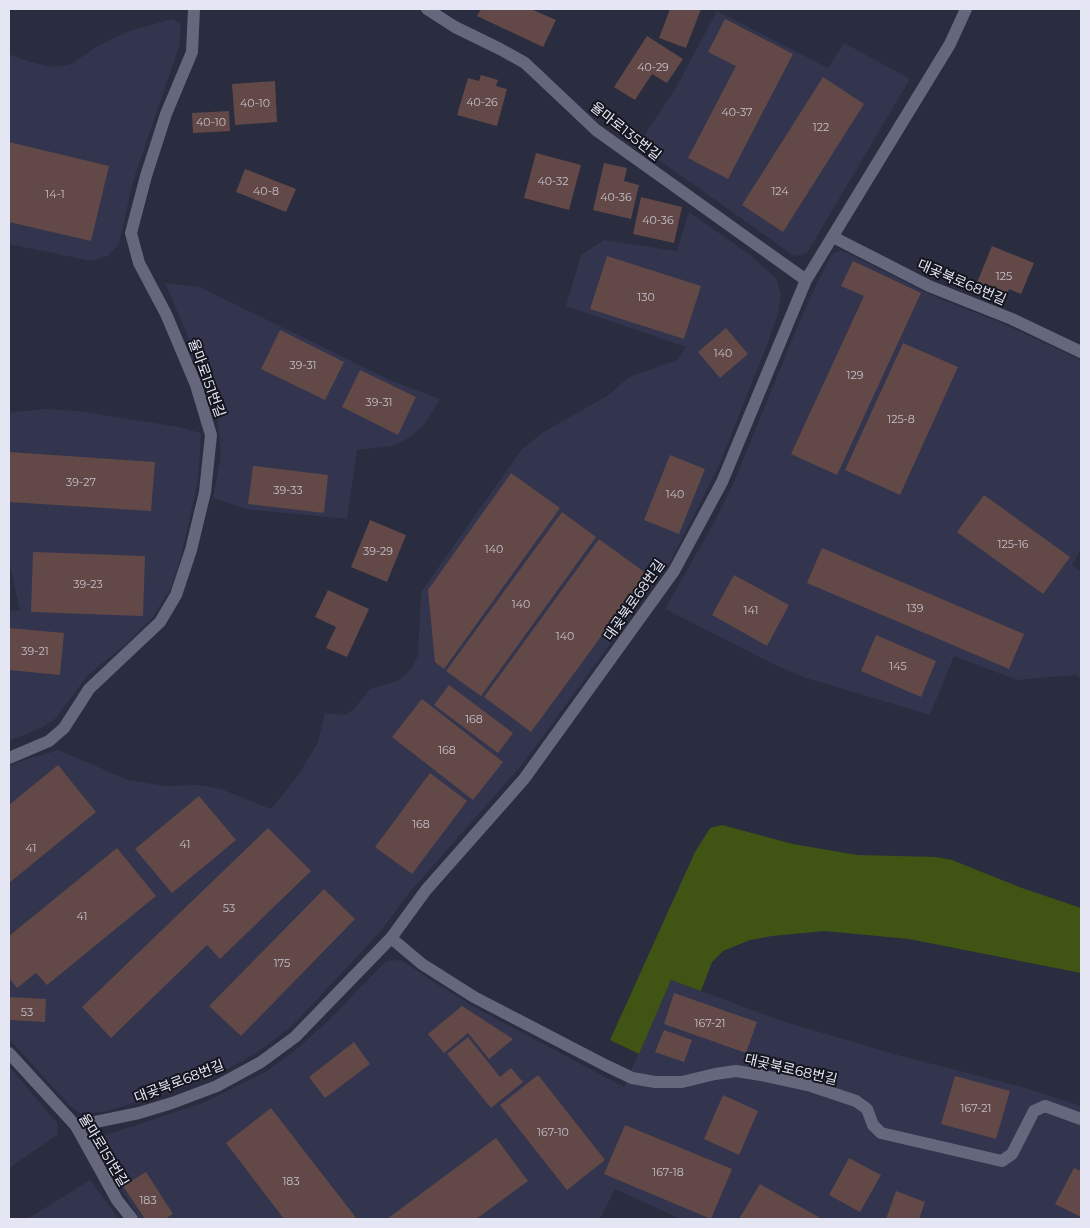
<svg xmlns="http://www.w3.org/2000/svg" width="1090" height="1228" viewBox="0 0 1090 1228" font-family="Montserrat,'Noto Sans KR',sans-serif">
<rect width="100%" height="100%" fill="#2a2c3f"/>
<path fill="#32354d" d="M717,11L828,68L844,43L910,79L807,253L794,256L638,145L674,91Z
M172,19L181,24L180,44L133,181L119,244L108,256L91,261L9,244V54L30,62L54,67L71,64L99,45L129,31Z
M689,212L749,254L777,279L781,296L778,314L766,347L718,468L670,562L521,766L409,893L381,931L291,1027L255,1054L220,1073L181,1088L108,1111L81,1114L70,1106L9,1039V766L21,761L59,750L128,780L166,786L198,785L221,789L271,809L299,774L318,742L325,713L346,715L354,709L370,689L399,680L412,668L418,655L421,592L522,449L542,433L610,394L629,377L677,360L686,347L566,306L581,255L604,240L677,251Z
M841,250L940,299L1002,323L1081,360V549L1072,565L1081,571V679L1076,675L1017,680L954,656L930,715L806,678L777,666L665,609L717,517L736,477L800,320L817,283L832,254Z
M165,283L200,287L392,381L440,399L425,424L411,437L392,446L357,450L347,519L245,509L213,498L221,455L217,417L203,372Z
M45,409L78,411L179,427L201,433L198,481L181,557L171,588L153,617L126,644L88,675L55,719L43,727L9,741V610L20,611L9,562V416L13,412Z
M401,960L434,982L476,1008L624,1087L671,980L782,1021L894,1054L1026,1088L1081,1106V1219H681L615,1189L600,1219H140L103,1160L97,1144L102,1136L203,1103L267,1071L299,1047L329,1020L386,961Z
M9,1066L58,1124L57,1135L9,1168Z
M90,1180L119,1219H27Z"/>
<path fill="#405414" d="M722,825L793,844L857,855L936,857L952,860L1019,887L1081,908V973L909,939L825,931L772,936L750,940L723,951L712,962L701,991L671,980L639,1054L610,1040L695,852L710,828Z"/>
<path fill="#624947" d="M481,9H531L556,20L543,47L477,16Z
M670,9H701L686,48L659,38Z
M725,19L793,54L728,179L688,158L736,66L708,52Z
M647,36L683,59L667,83L652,74L635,100L614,87Z
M481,75L498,80L496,86L507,89L497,126L457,115L468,78L479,81Z
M823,77L864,104L783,232L742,205Z
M275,81L277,122L235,125L232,84Z
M229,111L230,131L193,133L192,113Z
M9,142L109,166L91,241L9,222Z
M536,153L581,165L569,210L524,198Z
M604,163L627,168L624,181L639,185L631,219L593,210Z
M245,169L296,189L286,212L236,192Z
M641,197L682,207L674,243L633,234Z
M992,246L1034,263L1021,294L1009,289L1004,303L974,290Z
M607,256L701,286L684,339L590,309Z
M853,261L921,293L837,475L791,454L864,296L841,286Z
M726,328L748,354L720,378L698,352Z
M280,330L344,362L325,400L261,369Z
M903,343L958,367L900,495L845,470Z
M360,370L416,397L398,435L342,407Z
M9,452L155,462L151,511L9,502Z
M670,455L705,469L679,534L644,520Z
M253,466L328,475L324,513L248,504Z
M511,473L560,508L444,669L435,662L428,590Z
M984,495L1070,557L1043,594L957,532Z
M562,512L596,537L481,696L446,671Z
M370,520L406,535L387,582L351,567Z
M599,539L647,574L531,732L484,697Z
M822,548L1024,634L1009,669L807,583Z
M33,552L145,556L143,616L31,612Z
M734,575L789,605L767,646L712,615Z
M328,590L369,609L347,657L326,648L336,627L315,617Z
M9,628L64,633L60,675L9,670Z
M876,635L936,661L921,697L861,671Z
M449,685L513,733L498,753L434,705Z
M422,699L503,762L473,800L392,737Z
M58,765L96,812L9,883V805Z
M430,773L467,801L412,874L375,847Z
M199,796L236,840L172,893L135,849Z
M268,828L311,871L220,959L207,945L111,1038L82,1007Z
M117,848L156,896L47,985L36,973L17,988L9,978V936Z
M324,889L355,919L241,1036L209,1006Z
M674,993L757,1022L746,1053L664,1024Z
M9,997L46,999L45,1022L9,1020Z
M462,1006L513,1039L489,1059L468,1033L444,1053L428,1034Z
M664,1030L692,1040L684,1062L655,1052Z
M468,1037L500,1077L511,1068L523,1082L491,1108L447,1054Z
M354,1042L370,1064L325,1098L309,1077Z
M538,1075L605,1160L567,1190L500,1105Z
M955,1076L1010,1091L996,1139L941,1124Z
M723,1095L758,1111L739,1155L704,1139Z
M271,1108L357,1219H284L226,1143Z
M625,1125L732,1169L711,1219L604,1174Z
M496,1138L528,1181L476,1219H387Z
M849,1158L881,1175L860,1212L829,1195Z
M1074,1168L1081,1171V1217L1055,1204Z
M146,1172L173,1214L165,1219H145L123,1186Z
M760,1184L822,1219H739Z
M896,1191L925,1202L919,1219H886Z"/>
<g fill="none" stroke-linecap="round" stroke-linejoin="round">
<path stroke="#65687d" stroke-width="12" d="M427,9L455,27L500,49L525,63L596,130L806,280
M966,9L950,44L806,280L722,482L674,571L524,779L426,890L391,938L422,964L474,997L605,1065L632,1078L655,1082H682L715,1074L736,1071L761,1075L811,1086L856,1101L867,1109L873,1125L881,1133L1002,1161L1012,1154L1034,1111L1045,1106L1081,1119
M833,237L929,286L1012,319L1081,352
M9,758L49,741L64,728L89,689L160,622L176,595L191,550L205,492L211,435L196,385L166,314L139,263L131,233L146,176L166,114L192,52L194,9
M9,1053L76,1126L117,1200L132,1219
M76,1126L139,1113L172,1103L217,1086L261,1062L295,1037L391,938"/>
</g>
<g text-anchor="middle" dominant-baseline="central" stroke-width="4" stroke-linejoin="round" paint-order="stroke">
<g font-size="11" fill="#c4bfc8">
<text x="653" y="67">40-29</text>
<text x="482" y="102">40-26</text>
<text x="255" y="103">40-10</text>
<text x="737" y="112">40-37</text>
<text x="211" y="122">40-10</text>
<text x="821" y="127">122</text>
<text x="553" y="181">40-32</text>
<text x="266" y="191">40-8</text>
<text x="780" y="191">124</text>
<text x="55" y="194">14-1</text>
<text x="616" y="197">40-36</text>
<text x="658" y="220">40-36</text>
<text x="1004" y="276">125</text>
<text x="646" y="297">130</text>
<text x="723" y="353">140</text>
<text x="303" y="365">39-31</text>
<text x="855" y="375">129</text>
<text x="379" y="402">39-31</text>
<text x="901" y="419">125-8</text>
<text x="81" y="482">39-27</text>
<text x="288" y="490">39-33</text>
<text x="675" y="494">140</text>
<text x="1013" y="544">125-16</text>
<text x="494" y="549">140</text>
<text x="378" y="551">39-29</text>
<text x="88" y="584">39-23</text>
<text x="521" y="604">140</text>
<text x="915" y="608">139</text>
<text x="751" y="610">141</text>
<text x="565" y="636">140</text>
<text x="35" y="651">39-21</text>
<text x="898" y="666">145</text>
<text x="474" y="719">168</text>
<text x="447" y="750">168</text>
<text x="421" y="824">168</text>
<text x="185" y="844">41</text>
<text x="31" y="848">41</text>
<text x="229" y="908">53</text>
<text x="82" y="916">41</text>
<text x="282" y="963">175</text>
<text x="27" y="1012">53</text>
<text x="710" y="1023">167-21</text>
<text x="976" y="1108">167-21</text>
<text x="553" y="1132">167-10</text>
<text x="668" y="1172">167-18</text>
<text x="291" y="1181">183</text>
<text x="148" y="1200">183</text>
</g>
<g font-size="14" fill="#e4e6f3" stroke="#14151e">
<text transform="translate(626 131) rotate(38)">율마로135번길</text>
<text transform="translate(962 282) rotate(23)">대곶북로68번길</text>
<text transform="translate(207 378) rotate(70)">율마로151번길</text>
<text transform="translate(634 600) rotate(-55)">대곶북로68번길</text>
<text transform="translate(791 1069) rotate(13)">대곶북로68번길</text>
<text transform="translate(179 1081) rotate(-21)">대곶북로68번길</text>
<text transform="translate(104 1150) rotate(59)">율마로151번길</text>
</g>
</g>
<rect width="1090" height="1228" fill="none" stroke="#e4e6f3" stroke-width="20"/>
</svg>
